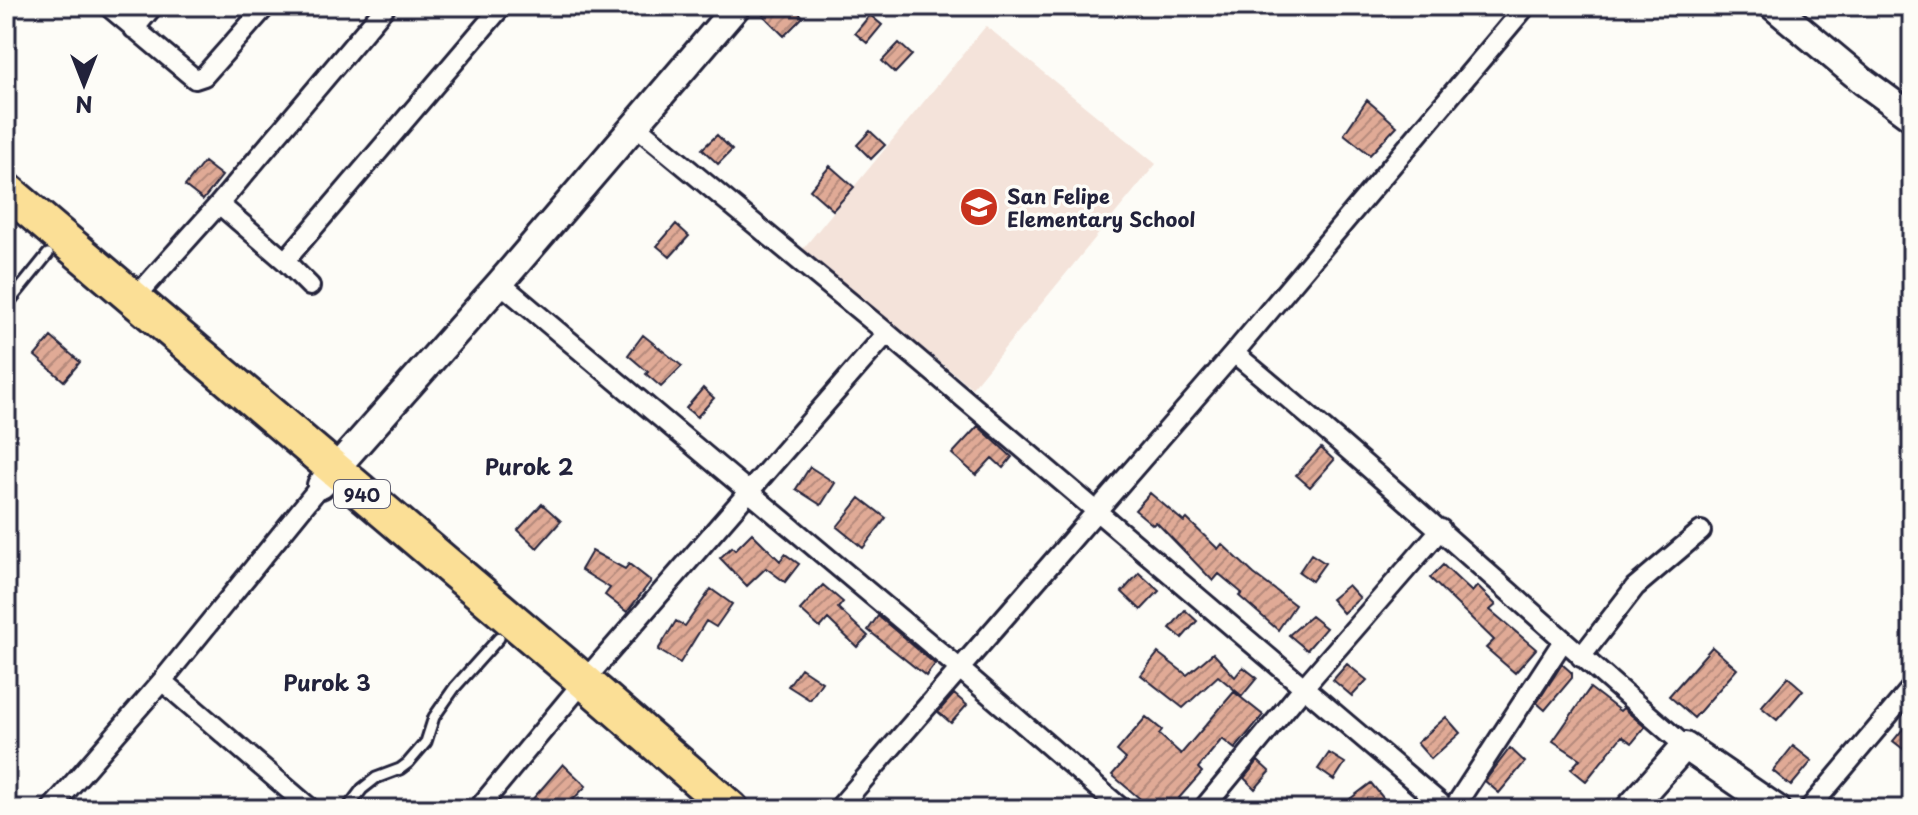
<svg xmlns="http://www.w3.org/2000/svg" width="1918" height="815" viewBox="0 0 1918 815" font-family="'Playpen Sans',sans-serif">
<defs>
<pattern id="building-hatch" width="6" height="6" patternUnits="userSpaceOnUse" patternTransform="scale(2)"><rect width="6" height="6" fill="#e0aa96"/><path d="M-1 1l2-2M0 6l6-6M5 7l2-2" fill="none" stroke="#b58a7c"/></pattern>
</defs>
<rect width="100%" height="100%" fill="#fdfcf7"/>
<filter id="ink" filterUnits="userSpaceOnUse"><feTurbulence type="fractalNoise" baseFrequency=".0125" numOctaves="2"/><feDisplacementMap in="SourceGraphic" scale="16" xChannelSelector="R" yChannelSelector="G"/><feConvolveMatrix kernelMatrix="1 2 1 2 8 2 1 2 1" color-interpolation-filters="sRGB"/></filter>
<g filter="url(#ink)">
<path fill="#f4e3da" d="M986,26L1156,164L972,388L802,250Z"/>
<path fill="url(#building-hatch)" stroke="#22223b" stroke-width="2" d="M772,6H793L803,17L784,36L763,15Z
M870,15L882,25L867,43L855,33Z
M899,43L912,55L895,73L882,61Z
M1367,100L1397,126L1370,155L1344,134Z
M870,131L885,145L871,159L857,145Z
M717,135L732,150L718,164L702,149Z
M204,162L222,176L203,200L185,186Z
M830,166L854,187L833,210L810,190Z
M676,224L689,236L670,257L657,246Z
M643,335L682,366L661,387L646,374L648,372L628,355Z
M51,337L80,362L64,381L35,356Z
M703,388L714,398L697,417L686,408Z
M978,426L1012,457L1003,468L992,458L976,475L952,454Z
M1321,448L1334,460L1310,487L1296,475Z
M810,467L835,483L821,505L796,489Z
M1150,493L1184,522L1187,519L1218,549L1222,544L1254,574L1295,605L1278,630L1239,596L1242,593L1219,574L1213,581L1156,522L1153,525L1135,510Z
M860,498L886,518L863,548L837,527Z
M542,504L561,521L537,548L518,530Z
M752,533L780,561L785,554L799,564L785,582L766,568L747,586L720,558L732,547L735,550Z
M592,551L625,569L629,564L651,581L627,612L605,595L610,588L581,570Z
M1311,554L1325,563L1312,581L1299,572Z
M1443,565L1472,592L1477,586L1496,605L1490,610L1536,649L1515,673L1486,648L1494,640L1430,578Z
M1139,573L1159,591L1141,610L1122,592Z
M823,585L843,602L838,608L868,636L857,647L828,619L820,628L800,610Z
M1348,585L1360,598L1343,613L1331,599Z
M711,589L732,604L716,627L706,621L680,663L658,650L676,621L685,626Z
M1185,610L1197,621L1182,638L1170,628Z
M878,616L935,664L926,676L868,630Z
M1311,616L1326,628L1307,650L1289,635Z
M1712,647L1737,669L1694,718L1669,696Z
M1158,653L1187,675L1213,653L1235,677L1243,667L1257,678L1242,696L1218,676L1183,708L1141,675Z
M1347,664L1367,680L1352,696L1333,680Z
M1562,664L1572,673V678L1545,710L1537,703Z
M801,668L822,682L810,700L788,686Z
M1788,677L1803,690L1777,720L1761,707Z
M1590,688L1620,711L1623,708L1645,727L1632,743L1622,736L1586,781L1571,769L1580,759L1553,741Z
M1234,692L1263,715L1235,749L1222,739L1198,768L1202,772L1179,798L1191,809H1152L1112,775L1126,759L1117,751L1146,717L1162,730L1159,734L1181,754Z
M954,694L967,705L951,723L938,712Z
M1446,717L1460,733L1431,759L1417,743Z
M1912,718V756L1893,741Z
M1793,746L1812,761L1791,786L1773,771Z
M1510,748L1525,762L1499,793L1485,781Z
M1329,753L1345,763L1334,780L1318,769Z
M1258,761L1270,772L1255,789L1244,778Z
M563,764L586,786L564,809H524Z
M1371,783L1392,809H1358L1350,799Z"/>
<g fill="none" stroke-linecap="round" stroke-linejoin="round">
<defs>
<path id="lane" d="M6,306L48,254
M347,809L362,789L376,778L400,769L408,763L426,742L434,717L455,687L499,638"/>
<path id="street" d="M108,6L195,79L204,76L266,6
M134,29L153,6
M636,126L887,333L1447,809
M219,204L285,261
M500,283L960,669L1122,809
M310,286L285,261L502,6
M134,299L219,204L386,6
M1234,353C1388,480 1533,616 1685,746
M1581,657L1635,587L1701,531
M162,681L311,809
M51,809L162,681L321,485
M478,809L584,681L887,333
M838,809L1234,353L1526,6
M1203,809L1303,688L1441,529
M1453,809L1563,641
M1809,809L1912,687"/>
<path id="secondary" d="M1773,6L1863,81L1912,117
M321,485L500,283L737,6
M1629,809L1685,746L1777,809"/>
<path id="highway" d="M6,190L584,681L731,809"/>
</defs>
<use href="#lane" stroke="#22223b" stroke-width="15"/>
<use href="#street" stroke="#22223b" stroke-width="24"/>
<use href="#secondary" stroke="#22223b" stroke-width="32"/>
<use href="#highway" stroke="#22223b" stroke-width="40"/>
<use href="#lane" stroke="#fdfcf7" stroke-width="9"/>
<use href="#street" stroke="#fdfcf7" stroke-width="18"/>
<use href="#secondary" stroke="#fdfcf7" stroke-width="26"/>
<use href="#highway" stroke="#fbdf96" stroke-width="34"/>
</g>
</g>
<defs>
<symbol id="school-disc" viewBox="-11 -11 22 22"><circle r="9.5" fill="#c8321e" stroke="#fdfcf7"/><path d="M0-5L7-2L0 1L-7-2ZM-4 1L0 2.5L4 1V4Q0 6-4 4Z" fill="#fff"/></symbol>
</defs>
<g fill-rule="evenodd">
<use href="#school-disc" x="957" y="185" width="44" height="44"/>
</g>
<g text-anchor="middle" dominant-baseline="central" stroke-width="7" stroke-linejoin="round" paint-order="stroke">
<rect fill="#fdfcf7" stroke="#646373" stroke-width="2" x="334" y="480" width="56" height="28" rx="6"/>
<g font-size="18" font-weight="bold" fill="#22223b">
<text x="362" y="494">940</text>
</g>
<g font-size="20" font-weight="bold" fill="#22223b" stroke="#fdfcf7" text-anchor="start">
<text x="1007" y="196">San Felipe<tspan x="1007" dy="23">Elementary School</tspan></text>
</g>
<g font-size="22" font-weight="bold" fill="#22223b" stroke="#fdfcf7">
<text x="529" y="465">Purok 2</text>
<text x="327" y="681">Purok 3</text>
</g>
</g>
<rect width="1918" height="815" fill="none" stroke="#fdfcf7" stroke-width="32"/>
<rect x="16" y="16" width="1886" height="783" fill="none" stroke="#22223b" stroke-width="3" filter="url(#ink)"/>
<g transform="translate(84 84) rotate(180)" stroke="#fdfcf7" stroke-width="6" paint-order="stroke">
<path d="M0-6L14 30L0 20L-14 30Z" fill="#22223b"/>
<text y="-12" font-size="22" font-weight="bold" text-anchor="middle" fill="#22223b">N</text>
</g>
</svg>
